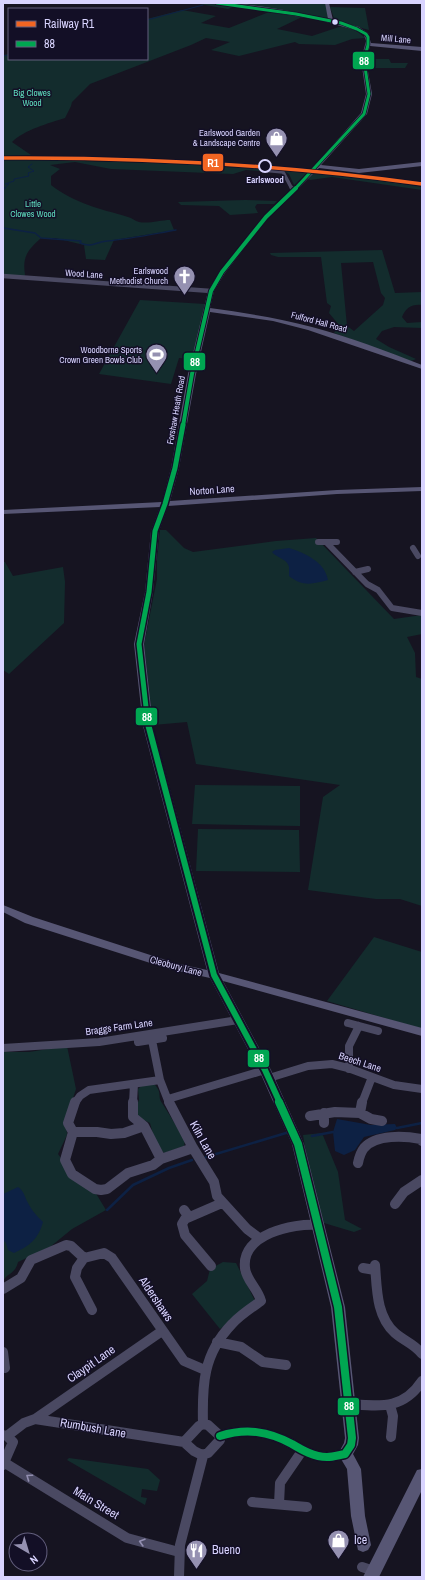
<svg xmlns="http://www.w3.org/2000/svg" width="425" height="1580" viewBox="0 0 425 1580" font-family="'Archivo Narrow',sans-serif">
<rect width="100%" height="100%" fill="#161421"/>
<path fill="#132c2d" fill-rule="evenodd" d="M194,3H325L329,17L321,19L237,5L228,9Z
M330,7L365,8L369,30L335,21Z
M182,10L216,16L201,23L229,28L269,12L302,17L277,29L312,36L345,25L356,30L365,38L352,39L335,45L299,44L295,42L239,56L211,50L230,42L206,38L191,45L90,84L72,102L71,106L65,118C49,123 24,130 12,142L31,155L3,156V55L9,54V59H147V19Z
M367,59H389L391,63H408L405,68H368Z
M3,159L200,164L261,168L259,171L246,170L233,174L111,169L75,162L50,165L60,169L51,176V185C76,204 98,208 128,217C132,218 135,221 139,222C148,224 161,220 170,220L174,230H176L114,240L105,260L86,259L84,245L55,238H41C28,250 22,256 25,275L24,276L3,275Z
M282,170H284L308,172L294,185L289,174Z
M315,172L363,178L422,187V190L332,177L310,180L307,179Z
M245,200L277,201L274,204H257L255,207L258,213L230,215L219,206L181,205L178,202Z
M382,250L395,293L422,292V305C411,304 406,308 402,317L407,323L422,322V328L394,327L382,331L376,339L389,347L416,359L411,361L334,333L339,325L329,313L331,306L327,303L321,257H278L271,255L270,253ZM373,262L381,293L385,298L383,305L354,331L347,326L341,263Z
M140,300L205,304L193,359L179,358L171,384L99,374Z
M160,530H166L184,548L193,552L276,541L316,538L394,619L422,615V634L407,637L415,653L416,677L422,679V906L400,899H376L308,890L323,797L340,785L196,764L187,722L153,725L144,645L157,579V559Z
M3,562H5L13,576L63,567L65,582L64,623L9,674L3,670Z
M195,785L300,786V826L192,824Z
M198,829L299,830L300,872L196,871Z
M374,937L422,952V1029L327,1001Z
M67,1046L76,1089L66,1119L67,1135L58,1154L69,1169L92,1187L106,1210L72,1229L50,1247L18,1262C15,1275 6,1273 3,1282V1052H29Z
M154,1084C163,1093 157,1096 162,1103C170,1116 178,1128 185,1141L184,1146L164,1153L156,1145L150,1123L136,1116L134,1111L139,1100L138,1089L141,1086Z
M322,1133L338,1172L345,1220L362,1229L354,1232L324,1223L310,1177L303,1135Z
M223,1262L236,1263L256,1303L220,1329L192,1294L207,1281L210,1269Z
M69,1458L148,1469L160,1480L157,1491L142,1489L141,1497L147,1498L145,1505L67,1460Z"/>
<path fill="#0d2144" d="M289,548C305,553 325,562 328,580C312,584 303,587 289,576C289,573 289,570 289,567C287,558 276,558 272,552L275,550Z
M337,1119L371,1125L395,1124L397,1128L395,1130L364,1137L355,1150L344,1155L335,1151L333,1132Z
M18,1187C25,1192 24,1196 28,1203C32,1211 37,1216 43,1222C38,1239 31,1245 14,1253L8,1250L6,1243L3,1240V1194Z"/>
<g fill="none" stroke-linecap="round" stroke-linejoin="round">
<path stroke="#0d2144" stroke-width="1" d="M147,20L203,5
M3,56L9,55
M137,59L142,60
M4,189L9,184H5L14,181V179L29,176L28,173L34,171L28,167L32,164"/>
<path stroke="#0d2144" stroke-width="1.5" d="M3,189L5,188
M3,228L35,233L41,238L81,241L80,243C93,248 95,242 107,241C130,239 153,234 176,230"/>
<path stroke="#0d2144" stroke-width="2.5" d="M397,1128L422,1123
M312,1136L333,1132
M206,1157L286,1133
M107,1210L133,1185L169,1168L192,1160"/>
<path stroke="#4a4962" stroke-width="3.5" d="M262,170L283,172L292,189"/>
<path stroke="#4a4962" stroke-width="4.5" d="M292,188L293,190
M3,276L211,291"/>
<path stroke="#4a4962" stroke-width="6" d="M318,542H337
M327,543L367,584L378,590L392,608L422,613
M413,548L418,556
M355,572L368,569"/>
<path stroke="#4a4962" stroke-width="8" d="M348,1023L378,1031
M152,1040L160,1080L169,1103
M138,1042L163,1038
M3,1048L99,1042L238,1020
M349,1069V1046L359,1026
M269,1078L308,1066L332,1064L348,1068L394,1085L422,1089
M168,1099L265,1070
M75,1103L80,1096L89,1090L160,1080
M133,1103L134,1084
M362,1103L372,1077"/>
<path stroke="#4a4962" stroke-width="10" d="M75,1102L68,1123L73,1132L65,1160L72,1174L95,1189L101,1190L107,1189L128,1173L153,1165L161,1159L193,1148
M133,1102V1117L144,1126L161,1159
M169,1102L193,1148L214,1182L217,1196L247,1229L259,1238
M362,1102L360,1113L371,1119L382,1121
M324,1113V1123
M310,1116L335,1112L360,1113
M73,1132H97L111,1134L124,1133L144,1126
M358,1163C359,1158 360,1153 364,1148C376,1134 405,1136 421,1139L422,1141
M395,1204L404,1192L422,1180
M184,1210L189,1217
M84,1258L77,1268L75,1277L92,1310
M375,1265C377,1288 376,1316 395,1333C404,1341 415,1344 422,1354
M211,1266L185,1235L182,1224L185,1219L222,1203
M363,1268L375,1270
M3,1289L21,1278L31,1260L66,1245L71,1246L84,1258L104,1253L112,1258L184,1361L205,1370
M217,1342L241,1347L263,1362L286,1365
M3,1352L5,1368
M349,1404C380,1406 403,1410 422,1381
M390,1405L393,1416L391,1437
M35,1419L162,1331
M203,1424C202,1385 203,1354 232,1324C240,1315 251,1308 261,1301C258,1289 246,1280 245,1268C241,1234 293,1223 318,1225
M203,1424L208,1425L220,1436V1440L208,1453L202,1455L194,1451L184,1442L199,1426Z
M3,1435L7,1436L13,1442L3,1465
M7,1436L24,1423L35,1419L184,1442
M220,1436C246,1428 268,1431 292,1444C302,1450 314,1457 327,1457C333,1457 339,1455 345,1454
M5,1463L127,1538L179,1552
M252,1502L307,1507
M279,1504L280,1483L302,1451
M362,1567L374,1571
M179,1577L180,1545L203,1456"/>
<path fill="#575674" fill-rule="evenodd" d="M215,3C251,3 293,11 328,19L325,3H329L333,20L359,27L368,33L371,43L422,47V51L370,46L366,60L372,94L367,114L321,165L359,169L422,162V166L359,173L319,168L268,218L225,273L214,291L210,308C245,313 279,318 312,327C350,337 386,351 422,365V369L308,330L273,321L210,312L196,374L179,468L170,501L337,490L422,487V491L337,494L168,506L159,531L153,592L144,644L153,726L219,973L422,1028V1036L223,981L271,1070L304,1144L345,1307L359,1438L358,1445L353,1454L361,1469L365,1516L371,1545L368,1550L363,1552L358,1550L351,1516L347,1469L338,1454L344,1443L345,1438L331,1307L292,1144L259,1070L210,978L169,969L25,923L3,912V905L33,917L175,963L207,970L143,726L134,644L145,592L151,531L160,507L3,514V510L162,502L171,468L188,374L208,291L220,271L264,216L309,172L361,113L366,94L361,60L366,41L364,35L355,30L319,20Z
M422,1469V1490L379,1577H363L417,1470Z"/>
<defs>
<path id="bus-1-far4" d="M217,3L296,14L341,23L357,29L366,34L368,37V45L364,60L369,94L364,114L295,189"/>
<path id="bus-1-far3" d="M183,426L192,374L211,291L222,272L266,217L296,188"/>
<path id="bus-1-far2" d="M148,725L139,644L149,592L155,531L165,504L175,468L183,425"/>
<path id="bus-1-far1" d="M148,724L214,975L265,1070L280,1103"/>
<path id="bus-1" d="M220,1436C246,1428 268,1431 292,1444C302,1450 314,1457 327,1457C333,1457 339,1455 345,1454L351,1445L352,1438L338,1307L298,1144L279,1102"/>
</defs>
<use href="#bus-1-far4" stroke="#130f26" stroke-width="4.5"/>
<use href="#bus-1-far3" stroke="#130f26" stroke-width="6"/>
<use href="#bus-1-far2" stroke="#130f26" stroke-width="8"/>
<use href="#bus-1-far1" stroke="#130f26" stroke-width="10"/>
<use href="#bus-1" stroke="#130f26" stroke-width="11"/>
<use href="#bus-1-far4" stroke="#00a651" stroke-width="3"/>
<use href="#bus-1-far3" stroke="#00a651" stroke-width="4"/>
<use href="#bus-1-far2" stroke="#00a651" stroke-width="5"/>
<use href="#bus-1-far1" stroke="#00a651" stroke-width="6"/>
<use href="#bus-1" stroke="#00a651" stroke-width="8"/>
<defs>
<path id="rail-1" d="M3,158C144,157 283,165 422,184"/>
</defs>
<use href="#rail-1" stroke="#130f26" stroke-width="5"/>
<use href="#rail-1" stroke="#f26522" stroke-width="3.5"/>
</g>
<defs><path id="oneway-chevron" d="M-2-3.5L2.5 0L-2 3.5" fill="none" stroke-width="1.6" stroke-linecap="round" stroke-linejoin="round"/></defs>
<g stroke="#928eb0">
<use href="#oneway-chevron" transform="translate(29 1477) rotate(-145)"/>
<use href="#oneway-chevron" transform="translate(142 1542) rotate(-164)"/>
</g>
<defs>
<symbol id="shop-pin" viewBox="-11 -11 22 30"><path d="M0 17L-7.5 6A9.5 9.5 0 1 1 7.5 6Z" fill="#9591b1" stroke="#130f26"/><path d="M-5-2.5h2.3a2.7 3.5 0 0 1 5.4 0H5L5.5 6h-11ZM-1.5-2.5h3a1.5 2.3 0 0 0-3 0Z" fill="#fff"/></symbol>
<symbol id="church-pin" viewBox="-11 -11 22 30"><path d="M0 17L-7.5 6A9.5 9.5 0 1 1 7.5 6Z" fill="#9591b1" stroke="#130f26"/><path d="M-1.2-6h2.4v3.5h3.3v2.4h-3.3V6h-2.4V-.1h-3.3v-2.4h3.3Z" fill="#fff"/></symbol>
<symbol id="stadium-pin" viewBox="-11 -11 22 30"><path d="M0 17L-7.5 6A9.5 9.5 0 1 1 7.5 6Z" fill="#9591b1" stroke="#130f26"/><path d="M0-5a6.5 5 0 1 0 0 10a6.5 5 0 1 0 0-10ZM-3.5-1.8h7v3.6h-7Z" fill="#fff"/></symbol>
<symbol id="restaurant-pin" viewBox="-11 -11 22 30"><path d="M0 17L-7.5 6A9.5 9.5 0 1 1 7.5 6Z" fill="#9591b1" stroke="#130f26"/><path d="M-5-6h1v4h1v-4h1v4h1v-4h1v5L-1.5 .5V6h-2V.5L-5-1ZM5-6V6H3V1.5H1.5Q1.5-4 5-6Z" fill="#fff"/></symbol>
</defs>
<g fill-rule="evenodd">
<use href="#shop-pin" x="264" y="126" width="25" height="34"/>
<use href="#church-pin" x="172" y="264" width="25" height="34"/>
<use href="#stadium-pin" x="144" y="342" width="25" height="34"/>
<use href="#shop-pin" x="326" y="1528" width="25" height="34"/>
<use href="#restaurant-pin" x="184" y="1538" width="25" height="34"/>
</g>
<circle fill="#d9d4ff" stroke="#130f26" stroke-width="1.5" cx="335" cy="22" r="3.5"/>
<circle fill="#130f26" stroke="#d9d4ff" stroke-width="2" cx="265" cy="166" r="6"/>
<g text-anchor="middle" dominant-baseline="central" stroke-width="3" stroke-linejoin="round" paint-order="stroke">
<g font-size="9" fill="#d9d4ff" stroke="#130f26">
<text transform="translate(396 39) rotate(5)">Mill Lane</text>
<text transform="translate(84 274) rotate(4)">Wood Lane</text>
<text transform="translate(319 322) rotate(15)">Fulford Hall Road</text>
<text transform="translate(176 410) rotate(-80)">Forshaw Heath Road</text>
</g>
<g font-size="9" fill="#5fe0c0" stroke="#130f26">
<text x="32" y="93">Big Clowes<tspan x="32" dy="10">Wood</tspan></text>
<text x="33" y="204">Little<tspan x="33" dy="10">Clowes Wood</tspan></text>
</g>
<g font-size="9" fill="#d9d4ff" stroke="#130f26" text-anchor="end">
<text x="260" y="133">Earlswood Garden<tspan x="260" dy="10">&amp; Landscape Centre</tspan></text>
<text x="168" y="271">Earlswood<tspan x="168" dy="10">Methodist Church</tspan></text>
<text x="142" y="350">Woodborne Sports<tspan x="142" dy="10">Crown Green Bowls Club</tspan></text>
</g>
<g font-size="9" font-weight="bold" fill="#d9d4ff" stroke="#130f26">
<text x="265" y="180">Earlswood</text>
</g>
<g font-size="10" fill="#d9d4ff" stroke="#130f26">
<text transform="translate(212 490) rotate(-4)">Norton Lane</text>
<text transform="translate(176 966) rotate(15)">Cleobury Lane</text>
<text transform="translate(119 1027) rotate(-8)">Braggs Farm Lane</text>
<text transform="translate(360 1062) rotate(18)">Beech Lane</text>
</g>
<g font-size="12" fill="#d9d4ff" stroke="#130f26">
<text transform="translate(203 1140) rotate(61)">Kiln Lane</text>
<text transform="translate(156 1299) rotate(56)">Aldershaws</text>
<text transform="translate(91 1364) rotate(-35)">Claypit Lane</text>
<text transform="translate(93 1428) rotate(10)">Rumbush Lane</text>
<text transform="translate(96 1503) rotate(31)">Main Street</text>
</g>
<g font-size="12" fill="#d9d4ff" stroke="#130f26" text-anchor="start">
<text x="354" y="1540">Ice</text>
<text x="212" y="1550">Bueno</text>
</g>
</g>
<g stroke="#130f26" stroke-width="1.5">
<rect x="352" y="51" width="23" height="19" rx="4" fill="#00a651"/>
<rect x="202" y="153" width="22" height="19" rx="4" fill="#f26522"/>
<rect x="183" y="352" width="23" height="19" rx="4" fill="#00a651"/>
<rect x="135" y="707" width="23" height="19" rx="4" fill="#00a651"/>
<rect x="247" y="1049" width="23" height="19" rx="4" fill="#00a651"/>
<rect x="337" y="1397" width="23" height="19" rx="4" fill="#00a651"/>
</g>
<g font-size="11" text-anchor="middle" font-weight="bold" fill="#fff">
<text x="364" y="65">88</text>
<text x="213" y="167">R1</text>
<text x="195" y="366">88</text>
<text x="147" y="721">88</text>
<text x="259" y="1062">88</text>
<text x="349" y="1410">88</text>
</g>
<rect width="425" height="1580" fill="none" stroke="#d9d4ff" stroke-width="8"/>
<rect x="8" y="8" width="140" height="52" fill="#130f26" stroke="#625e7d"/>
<rect x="16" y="21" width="20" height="6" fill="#f26522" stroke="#625e7d"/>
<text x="44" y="28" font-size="12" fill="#d9d4ff">Railway R1</text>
<rect x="16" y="41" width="20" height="6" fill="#00a651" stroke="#625e7d"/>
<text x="44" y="48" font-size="12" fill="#d9d4ff">88</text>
<g transform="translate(28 1552) rotate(142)"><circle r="19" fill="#130f26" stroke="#625e7d"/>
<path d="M0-3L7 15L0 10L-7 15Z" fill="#9591b1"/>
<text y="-6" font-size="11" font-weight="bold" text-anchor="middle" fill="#d9d4ff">N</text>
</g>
</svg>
